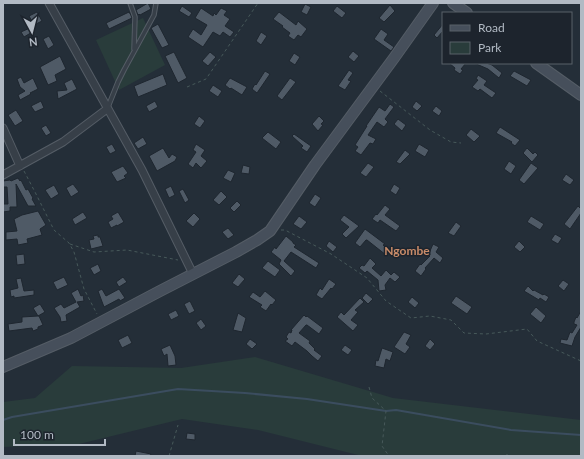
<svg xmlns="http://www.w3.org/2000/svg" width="584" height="459" viewBox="0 0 584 459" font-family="Lato,sans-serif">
<rect width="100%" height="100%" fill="#242e38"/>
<path fill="#293c3b" d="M143,18L165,65L119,90L96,40Z
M255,357L393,398L581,420V456H362L258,430L182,419L79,444L3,447V402L35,398L72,366L181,368Z"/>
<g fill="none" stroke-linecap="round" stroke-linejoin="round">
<path stroke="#3b4d5f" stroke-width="2" d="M3,420L12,417L178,389L245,393L307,399L386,411L396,410L511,430L581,435"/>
</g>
<path fill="#4f5a66" stroke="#1e262f" d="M148,3L151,9L140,15L139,14L138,15L136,10Z
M305,4L311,7L307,15L301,12Z
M390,5L395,11L384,22L379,18Z
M182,6L192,13L189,17L179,11Z
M337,6L346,13L342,18L333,11Z
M201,8L213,16L214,13L216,15L221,8L227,11L224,15L230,19L225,26L234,32L230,37L223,32L220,36L213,32L203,47L188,37L193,29L201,35L207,25L195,18Z
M37,12L42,21L34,25L29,16Z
M129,12V13H130L132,18L109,29L106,23Z
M279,12L296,25L298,21L307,29L301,37L298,35L294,40L288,36L290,33L282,27L283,26L273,19Z
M158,24L169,45L162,48L151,28Z
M443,24V31L437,38L434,35Z
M32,27L34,31L24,37L21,32Z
M381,29L388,34L384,40L394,47L391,51L374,39Z
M261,32L267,36L261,45L256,41Z
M49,36L54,45L48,49L43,39Z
M353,51L359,56L354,62L348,57Z
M174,52L187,78L178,83L165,56Z
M210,52L216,57L208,66L202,61Z
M294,53L300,57L295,65L289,61Z
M60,56L66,69L55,75L57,81L48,85L40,67Z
M449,63H466L461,69L463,70L460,74L454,70L455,68Z
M474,63H486L492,65L502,73L499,78L488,69Z
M349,70L353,73L348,80L351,81L345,90L338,86Z
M265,71L270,74L257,93L252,89L255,84L256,85Z
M514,71L531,80L527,86L510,76Z
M163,74L167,85L138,97L134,86Z
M478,75L487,81L484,85L496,93L492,98L480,89L478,91L472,87L478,80L476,79Z
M21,77L24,83L33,78L38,89L30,93L31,94L20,100L18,95L25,91L20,87L17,79Z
M230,78L247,87L242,95L231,88L230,89L225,85Z
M290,78L296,82L282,100L277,96Z
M72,79L77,89L58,99L57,91L67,90L64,83Z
M213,85L222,91L218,97L209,91Z
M41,101L44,108L35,112L31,106Z
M155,101L158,107L149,112L146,106Z
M416,101L422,106L417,111L412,107Z
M390,104L394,107L385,119L388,122L384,127L377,122L368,135L376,139L373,144L370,143L361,155L355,151L358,147L355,145L367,126H366L379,107L385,111Z
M436,106L442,111L439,116L432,111Z
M16,110L23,121L15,126L8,115Z
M199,116L205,121L200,128L194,124Z
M319,116L324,121L321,124L323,125L318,131L312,124Z
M398,119L406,125L402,131L394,124Z
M46,125L51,133L46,136L41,128Z
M500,127L520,140L515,146L511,143L512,142L496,133Z
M471,129L480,136L474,142L466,135Z
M268,132L281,142L276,149L262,138Z
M294,134L311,146L307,152L301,148L303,146L292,136Z
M143,137L147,144L138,149L134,143Z
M112,144L116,151L110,154L106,147Z
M196,144L205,150L201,156L207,161L201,168L196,163L193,168L188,164L196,152L193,150Z
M419,144L429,150L425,157L415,151Z
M163,148L169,158L172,154L177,157L175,161L157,171L149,156Z
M527,148L533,154L535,152L538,155L532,162L523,153Z
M405,150L410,154L400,164L396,162Z
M509,161L516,166L511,174L504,169Z
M368,163L374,167L366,177L360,173Z
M531,163L538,168L524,184L519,180Z
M243,165L250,167L249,174L241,173Z
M123,166L128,173L124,176L126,178L117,182L111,172Z
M228,170L235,173L231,182L223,178Z
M566,174L574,180L570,185L562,180Z
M18,178L20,181L21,180L26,190L28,189L33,198L32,199L36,206H28L16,184L17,207H10V211L3,212V204H8L7,187H3V181L10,180L11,181Z
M73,184L79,192L71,197L66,188Z
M394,184L400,188L396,195L390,191Z
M54,185L59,194L51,199L45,190Z
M171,186L175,195L169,198L165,189Z
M183,189L189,200L185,203L179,191Z
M221,191L227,197L219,205L213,200Z
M315,194L321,198L315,207L309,203Z
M237,201L241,205L234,212L230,208Z
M385,205L390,209L385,215L400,226L396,231L380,220L378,223L372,219L376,214L377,215Z
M578,206L581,209V213L570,229L564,224Z
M38,211L46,225L40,229L42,235L27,239L28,243L18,245L17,239L6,240V232L17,231L14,219L22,215Z
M83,212L87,218L75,225L72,219Z
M118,212L124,222L117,226V225L111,228L108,222L113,219L111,216Z
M194,213L200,219L193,227L186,221Z
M344,215L359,226L346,238L342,234L349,227L340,220Z
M299,216L307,222L301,229L293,224Z
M531,216L544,224L540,230L527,222Z
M456,222L461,226L454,236L448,233Z
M228,228L234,235L228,239L222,232Z
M365,229L385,244L383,245L390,251L386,255L367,240H366L360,247L355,243Z
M555,234L562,238L558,244L551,240Z
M98,235V237H100L103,246L91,249L89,240L94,239L93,236Z
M286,236L293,242V243L296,245L294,247L319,263L316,268L291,252L284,261L295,271L291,276L279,264L281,260L271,252L275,247L276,249Z
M329,241L337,247L333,252L326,246Z
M519,241L525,247L520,252L514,247Z
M433,244L439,247L436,252L443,258L440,263L434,258L425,268L426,269L421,276L415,271L420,264L421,265L430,256L423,252L426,248L430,251Z
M24,254L25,264L17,265L16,255Z
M370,258L376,264L372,268L381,276L386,270L391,275L394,272L400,277L395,282L390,278L385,285L386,290L379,291L378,280L367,271L365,273L359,268L362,265L364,266Z
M268,261L280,270L275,277L262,268Z
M98,264L101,271L94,275L90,268Z
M239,274L245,279L238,287L232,283Z
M64,277L68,285L57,290L53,282Z
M123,277L127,282L119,287L116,282Z
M21,278L24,291L34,290V295L14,298V296L11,297L10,290L18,288L16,279Z
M329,279L336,284L332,289L331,288L322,299L316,295L320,288L322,290Z
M563,280L569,284L564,291L558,286Z
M528,286L533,291L534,290L543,295L544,294L549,297L546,302L540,298L539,300L524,291Z
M78,289L81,296L83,295L84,301L77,302L80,307L66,315L67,321L61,322L60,317L54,308L61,304L64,308L76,302L71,293Z
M102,289L106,296L119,289L125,298L120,301L119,299L104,307L98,291Z
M265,291L276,300L272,305L271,304L266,311L260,307L262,305L249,297L253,292L260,297Z
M366,293L373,299L368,304L362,298Z
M456,296L472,307L467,314L451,303Z
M412,297L419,303L415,308L408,302Z
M360,298L364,302L355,310L358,312L351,320L358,325L353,331L337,317L341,312L344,315Z
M190,301L195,311L189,314L184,304Z
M40,304L45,312L38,316H39L43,325L38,327V329L33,331L32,328L9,331L8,324L22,322V317L38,316L33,308Z
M536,307L546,316L541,323L530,314Z
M176,310L179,316L171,320L168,314Z
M581,311V327L575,337L572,346L560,343L561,339L567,340L570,332L572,333L577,325L574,324V322L576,317L577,318Z
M238,313L246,318L242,332L233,330Z
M304,315L306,317L307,316L323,328L319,334L307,325H306L299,333L310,341L309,343L315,349L314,350L322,356L318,361L312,356L307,351L295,342L292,346L285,341L288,339L286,337L289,332L291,333L292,330H291Z
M201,319L206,326L201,330L196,323Z
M404,332L411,335L406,344L410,347L405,354L394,347Z
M128,335L132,343L122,348L118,340Z
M250,339L257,344L252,349L246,344Z
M430,339L435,344L430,350L425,346Z
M170,345L175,356L176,365L168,366L167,354L164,356L161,349Z
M345,345L352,350L348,355L341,350Z
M382,348L393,352L390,361L386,359L384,368L375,366L376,360L378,361Z
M187,433L195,434V440L186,439Z
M136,451L151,454L150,456H135Z"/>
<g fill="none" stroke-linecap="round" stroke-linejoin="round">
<defs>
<path id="lane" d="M130,3L135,17L134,49
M108,107L118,82L124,70L154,15L156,3"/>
<path id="street" d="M49,3L142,170L193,274
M3,128L20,166
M3,175L63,142L107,109"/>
<path id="secondary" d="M453,3L467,13
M536,63L581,95
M3,367L71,338L160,291L236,252L257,240L270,231L315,165L394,58L433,3"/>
</defs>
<use href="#lane" stroke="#555d66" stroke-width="5.5"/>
<use href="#street" stroke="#555d66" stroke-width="9"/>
<use href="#secondary" stroke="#555d66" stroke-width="12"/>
<path stroke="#47595a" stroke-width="1" stroke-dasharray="3 3" stroke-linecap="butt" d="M187,87L206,79L258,3
M380,91L430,130L451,142L461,143
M24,171L35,192L54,230L69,243L74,252L84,289L97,314
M281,230H285L331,254L367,278L386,301L411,318L430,316L451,320L464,333L486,334L527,329L537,341L581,361
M70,244L94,252L127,250L178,260
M369,387L372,398L386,411L382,446L389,456
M169,456L178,425
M507,456V454"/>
<use href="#lane" stroke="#373f48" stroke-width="3.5"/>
<use href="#street" stroke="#373f48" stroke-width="7"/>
<use href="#secondary" stroke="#464f5b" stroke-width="10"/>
</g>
<g text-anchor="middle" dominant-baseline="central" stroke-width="3" stroke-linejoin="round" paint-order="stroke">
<g font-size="12" font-weight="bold" fill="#c98c69" stroke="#1d242d">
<text x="407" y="250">Ngombe</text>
</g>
</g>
<rect width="584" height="459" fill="none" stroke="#b2bac4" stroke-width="8"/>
<rect x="442" y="12" width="130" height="52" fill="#1d242d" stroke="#596069"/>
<rect x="450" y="25" width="20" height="6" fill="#464f5b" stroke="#596069"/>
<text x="478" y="32" font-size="12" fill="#b2bac4">Road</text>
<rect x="450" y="42" width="20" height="12" fill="#293c3b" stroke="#596069"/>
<text x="478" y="52" font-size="12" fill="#b2bac4">Park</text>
<g transform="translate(32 32) rotate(173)" stroke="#1d242d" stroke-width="3" paint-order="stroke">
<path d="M0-3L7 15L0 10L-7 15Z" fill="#b2bac4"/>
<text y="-6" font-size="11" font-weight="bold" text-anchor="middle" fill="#b2bac4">N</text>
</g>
<path d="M14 439v6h91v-6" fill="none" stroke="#b2bac4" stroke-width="2"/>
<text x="20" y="439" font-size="12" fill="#b2bac4" stroke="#1d242d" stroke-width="3" paint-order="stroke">100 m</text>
</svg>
